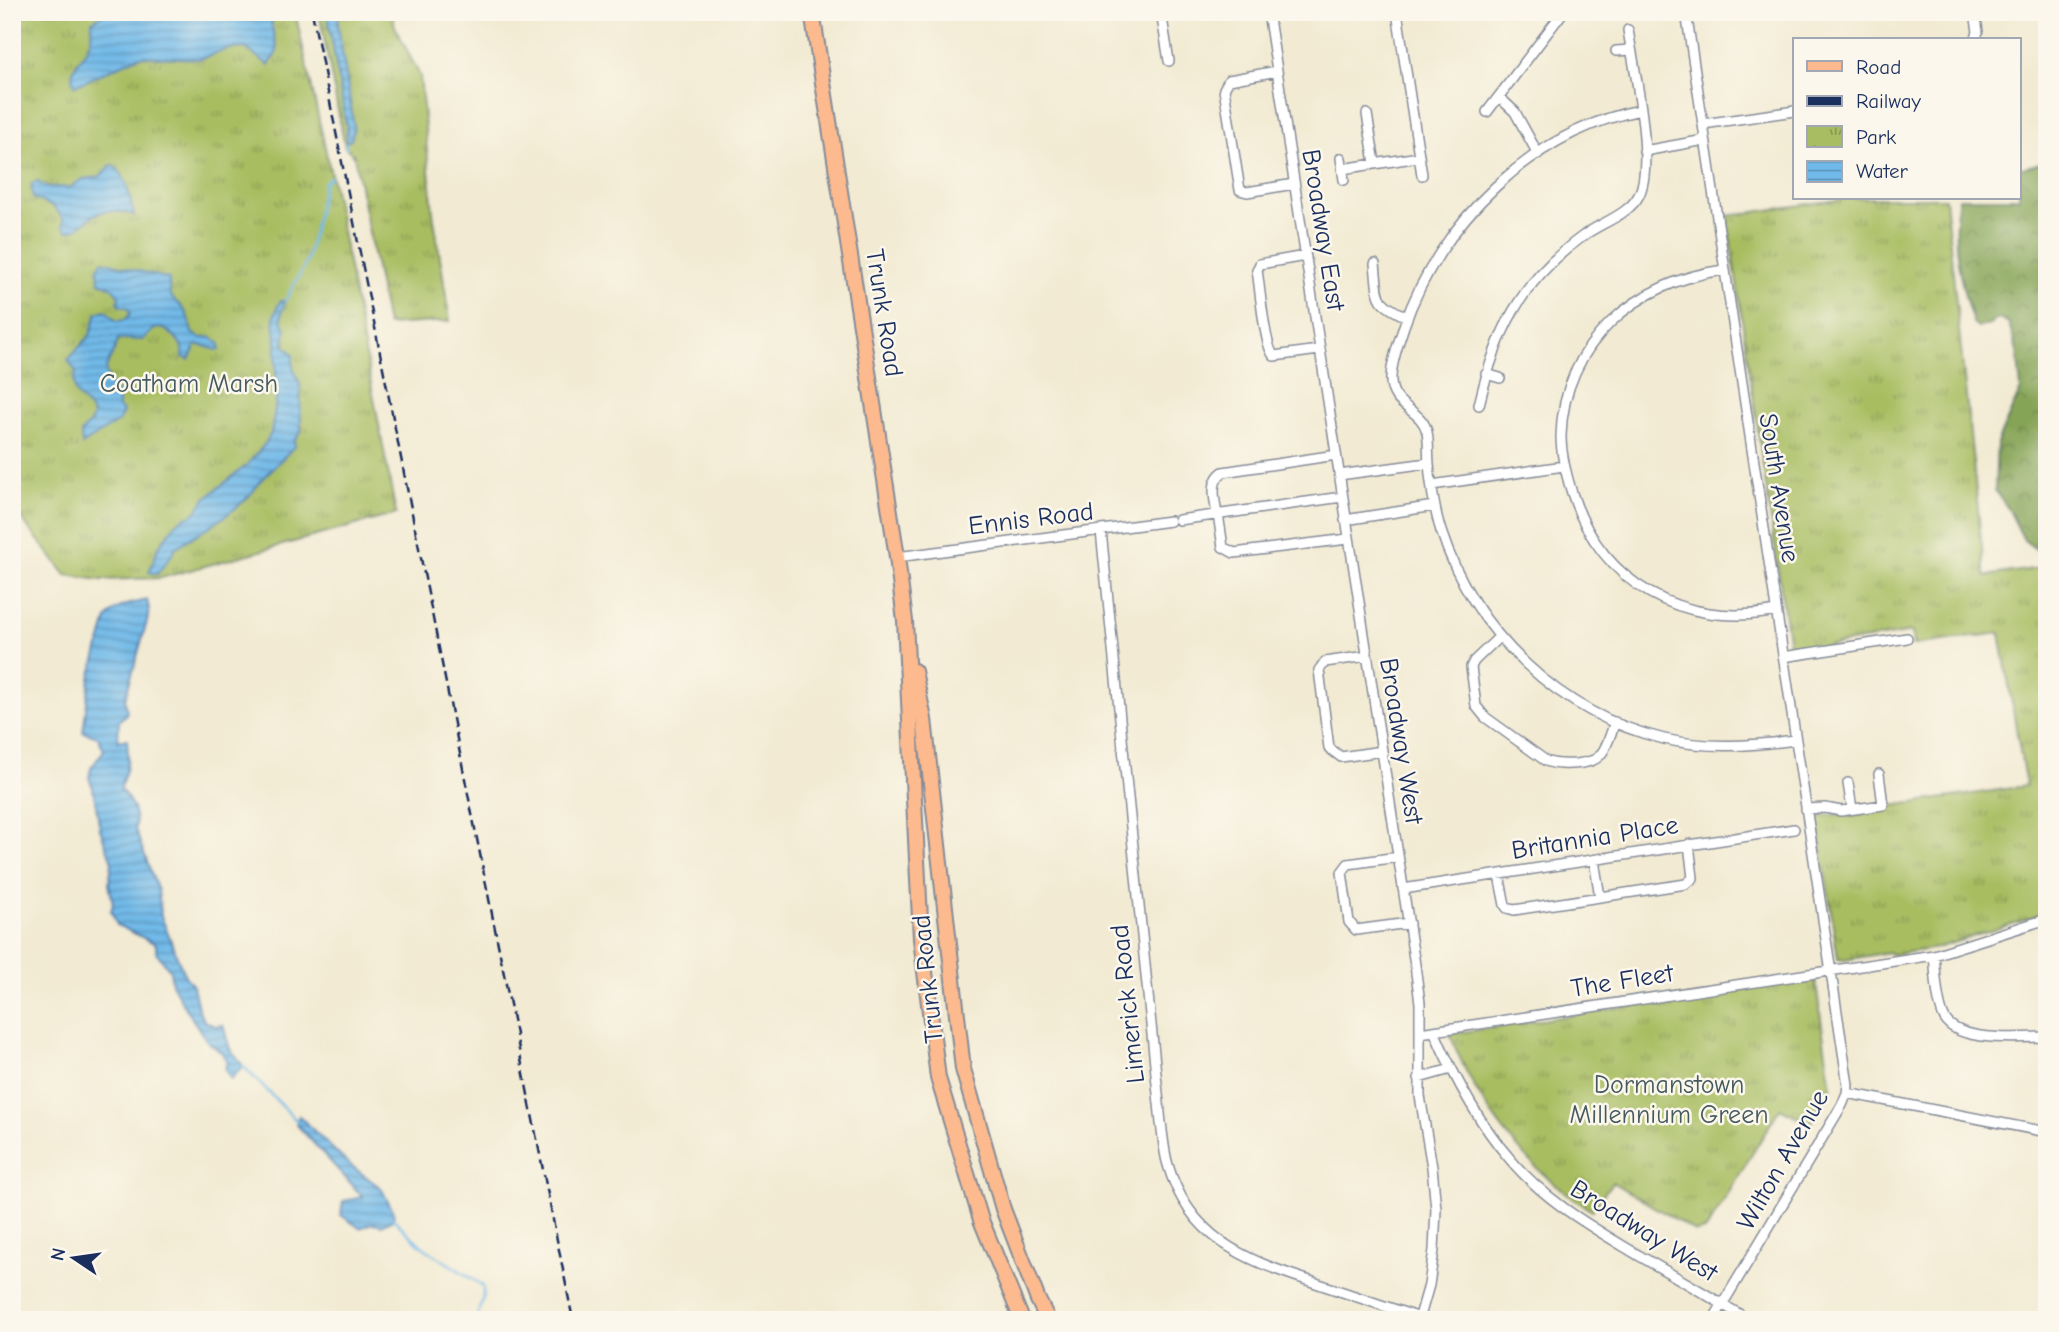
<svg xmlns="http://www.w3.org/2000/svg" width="2059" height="1332" viewBox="0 0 2059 1332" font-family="'Comic Neue',sans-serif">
<defs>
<pattern id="forest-crowns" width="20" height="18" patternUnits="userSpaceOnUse" patternTransform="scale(1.75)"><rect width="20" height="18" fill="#86a457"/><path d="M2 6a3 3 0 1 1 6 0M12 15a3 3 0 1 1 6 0" fill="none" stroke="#6d864b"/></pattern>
<pattern id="park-tufts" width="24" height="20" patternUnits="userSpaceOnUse" patternTransform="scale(1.75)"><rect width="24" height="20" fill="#a8bd61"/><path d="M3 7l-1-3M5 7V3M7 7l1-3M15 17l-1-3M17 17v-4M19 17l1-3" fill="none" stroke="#889a53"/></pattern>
<pattern id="water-rules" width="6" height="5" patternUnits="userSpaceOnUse" patternTransform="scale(1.75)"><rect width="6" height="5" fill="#71b9e8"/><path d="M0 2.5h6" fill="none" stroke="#5c97bf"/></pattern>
</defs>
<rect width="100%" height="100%" fill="#fbf7ec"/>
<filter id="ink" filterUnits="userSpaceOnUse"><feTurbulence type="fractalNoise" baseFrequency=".0143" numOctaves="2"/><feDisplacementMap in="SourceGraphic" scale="14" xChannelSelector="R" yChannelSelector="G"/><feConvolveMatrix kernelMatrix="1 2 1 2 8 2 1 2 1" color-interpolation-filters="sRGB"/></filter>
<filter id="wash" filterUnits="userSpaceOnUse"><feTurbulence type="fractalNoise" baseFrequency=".00686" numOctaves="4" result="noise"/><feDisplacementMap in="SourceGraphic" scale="28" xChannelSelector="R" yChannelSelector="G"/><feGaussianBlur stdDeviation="1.57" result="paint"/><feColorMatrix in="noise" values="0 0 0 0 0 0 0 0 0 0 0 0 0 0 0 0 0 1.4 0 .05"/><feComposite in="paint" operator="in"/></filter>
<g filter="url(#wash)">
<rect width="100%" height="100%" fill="#f2ead2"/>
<path fill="url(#forest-crowns)" stroke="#506a5a" stroke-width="2" d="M2047,161V553H2041L2024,540L2009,510L1995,490L1997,443L2021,389L2017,351L2009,324L2002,320L1996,319L1990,325L1978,327L1973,323C1960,282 1950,241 1959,198H2019V169Z"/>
<path fill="url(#park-tufts)" stroke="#627660" stroke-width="2" d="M12,12H295L332,179L396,514L161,578L101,580L66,575L12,507Z
M319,12H391L396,29L420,76L433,213L450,321L387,325L354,155L345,147Z
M1851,198H1945L1985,576L2047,567V913L1937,948L1891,955L1889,952L1845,960L1838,959L1817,817L2026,786L2000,633L1913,645L1912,632L1790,652L1727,216Z
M1815,978L1831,1088L1811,1124L1780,1108L1706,1230L1696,1232L1612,1182L1592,1211C1527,1171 1477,1106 1450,1034Z"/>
<path fill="url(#water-rules)" stroke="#4674a3" stroke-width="2" d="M108,12H272C272,18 271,26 273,31C277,49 282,47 269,65L245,48L228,49L199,59L140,56L75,86C65,69 84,59 89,44C92,37 92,29 92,21Z
M327,12H339L338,25L354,126L352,138L346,143L347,130Z
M112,165C128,174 129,198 134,215C119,210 100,208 87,220C80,226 78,230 67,231L63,226L64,220L54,207L33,198L31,185L37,181C48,191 57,185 69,188L83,179L99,177Z
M102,261L169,279C169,304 173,295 184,310C189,316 190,325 192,333L201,338L210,337L220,344V350C210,350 205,344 196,345L189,360L183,357C184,343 174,334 162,328L154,329L143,340L118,339C111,370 94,364 118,395V407L123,412L119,421L82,445L81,433L91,422L93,415C84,396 68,399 76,372L68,360L90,335L97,313L105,310L117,321L125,320L130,314L129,308L121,306L118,303L119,297C115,288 109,284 99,282L98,268Z
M280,301H285C282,311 278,318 286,328L284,345L293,354V367L300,385L301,432L294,441L295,446L259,482C248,506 199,533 176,547L171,556L157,574L149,572L159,546L175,525L183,518L193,515L207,497L247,465L265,444L271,433L276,402V341L274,317Z
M147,600L149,609L148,618L125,699L127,713L119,721L118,741L127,739C128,749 128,764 125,774C122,780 121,783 121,790C131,801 138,814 135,829L158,891L161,916L185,976L193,986L198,1008L204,1021L215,1026L223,1025L230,1049L243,1066L231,1079L225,1070L227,1061L222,1053L207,1041L184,1006L172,984L170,970L156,952V944L117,925L111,911L113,904L109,884L112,862L100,829L93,788L89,778L91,768L104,750L98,737L83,732L90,678L107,619C117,604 131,604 147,600Z
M299,1116L345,1161L381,1188L394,1213L393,1219L382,1225L373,1223L360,1228L341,1215L343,1201L363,1197L296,1124Z"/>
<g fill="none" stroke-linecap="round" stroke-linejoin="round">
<path stroke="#71b9e8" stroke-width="2.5" d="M346,149V143
M285,301L307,261L324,183L330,177
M243,1066L298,1122
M391,1217L423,1247L483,1286V1297L476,1320"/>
</g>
</g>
<g filter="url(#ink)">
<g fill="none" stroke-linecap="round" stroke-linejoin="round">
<defs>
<path id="minor" d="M1161,12L1169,61
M1268,12L1415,965L1420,1003V1096L1432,1167L1436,1209L1434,1250L1429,1285L1419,1320
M1397,12L1422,175
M1686,12L1848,1085L1847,1093L1842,1105L1713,1320
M1975,40L1978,32L1975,12
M1616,51L1631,50
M1277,71L1229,80L1224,89L1240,190L1247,192L1294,184
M1499,97L1515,112L1538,154
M1640,110C1532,132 1440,222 1404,326C1399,342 1392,359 1391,377C1389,408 1422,408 1427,432C1429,442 1428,453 1429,464C1431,486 1434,509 1441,531C1474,632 1559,714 1664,739C1707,749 1751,746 1795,740
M1487,112L1563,12
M1367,114L1375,163
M1703,124L1795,111
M1644,151L1705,140
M1341,158L1344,180
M1342,169L1419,157
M1305,256L1260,264L1257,270C1260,287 1264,346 1274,356L1319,350
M1375,264C1379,298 1374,302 1407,317
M1724,270C1637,281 1563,343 1561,436C1561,456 1566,474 1572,493C1601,584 1683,629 1776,611
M1486,374L1500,378
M1479,405C1496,332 1520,282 1583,236C1600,223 1629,215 1639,195C1655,163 1634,68 1628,30
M1339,475L1428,463
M1432,485L1564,466
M1218,514L1223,547L1234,553L1348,539
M1217,515C1215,499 1209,482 1223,472L1336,455
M1179,520L1342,497
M1345,520L1434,506
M1101,531L1161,1123C1163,1137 1164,1152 1168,1165C1189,1237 1243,1259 1307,1280C1345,1293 1382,1305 1420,1318
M897,557L1170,521
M1499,637L1474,661L1471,667L1476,706L1485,717L1546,761C1558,766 1593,766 1601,754C1608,746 1611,732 1615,722
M1367,656L1325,662L1319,670L1329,748L1341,757L1382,751
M1783,657L1907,638
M1848,783L1852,809
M1806,809L1825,808L1841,811L1883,805L1879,774
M1398,857L1348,864L1342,872L1349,922L1356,930L1409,923
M1594,860L1600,897
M1499,875L1505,905L1507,908L1514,910L1686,884L1693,878L1689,844
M1403,889L1794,829
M1934,955C1936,974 1936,997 1943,1015C1953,1044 2021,1037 2047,1037
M1434,1031C1454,1077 1477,1121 1510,1159C1545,1201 1592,1227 1638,1255C1675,1276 1712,1298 1749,1320
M1420,1033L1934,955L2047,919
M1419,1078L1451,1069
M1847,1093L2047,1132"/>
<path id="primary" d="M812,12L897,557L905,621L921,939L938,1078L981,1220L1022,1320
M914,671L924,719L963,1069L1003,1209L1038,1300L1048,1320"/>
</defs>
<use href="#minor" stroke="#868c98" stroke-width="12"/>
<use href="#primary" stroke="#868c98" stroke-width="18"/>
<use href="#minor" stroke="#fff" stroke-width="9"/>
<use href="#primary" stroke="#fcba8e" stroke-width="14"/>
<path stroke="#1b2f5e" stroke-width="2.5" stroke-dasharray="10 5" stroke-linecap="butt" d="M312,12L573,1320"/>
</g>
</g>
<g text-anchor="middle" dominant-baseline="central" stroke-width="5" stroke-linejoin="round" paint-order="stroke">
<g font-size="26" fill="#1b2f5e" stroke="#fbf7ec">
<text transform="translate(1323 230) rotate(81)">Broadway East</text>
<text transform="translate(884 313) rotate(81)">Trunk Road</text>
<text transform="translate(1779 488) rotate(81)">South Avenue</text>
<text transform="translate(1031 519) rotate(-7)">Ennis Road</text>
<text transform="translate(1401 741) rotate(81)">Broadway West</text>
<text transform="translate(1595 838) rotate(-9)">Britannia Place</text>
<text transform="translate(928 979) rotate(-96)">Trunk Road</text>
<text transform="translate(1622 981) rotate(-9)">The Fleet</text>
<text transform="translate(1128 1004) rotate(-96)">Limerick Road</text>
<text transform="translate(1783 1160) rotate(-60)">Wilton Avenue</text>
<text transform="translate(1644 1231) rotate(32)">Broadway West</text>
</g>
<g font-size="26" fill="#455a5f" stroke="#fbf7ec">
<text x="189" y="384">Coatham Marsh</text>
<text x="1669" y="1085">Dormanstown<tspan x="1669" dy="30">Millennium Green</tspan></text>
</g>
</g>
<rect width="2059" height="1332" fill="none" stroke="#fbf7ec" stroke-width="42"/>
<rect x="1793" y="38" width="228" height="161" fill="#fbf7ec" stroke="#a1a7b3" stroke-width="2"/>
<rect x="1807" y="61" width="35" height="10" fill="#fcba8e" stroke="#a1a7b3" stroke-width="2"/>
<text x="1856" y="74" font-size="21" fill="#1b2f5e">Road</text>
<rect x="1807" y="96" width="35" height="10" fill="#1b2f5e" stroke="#a1a7b3" stroke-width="2"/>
<text x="1856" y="108" font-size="21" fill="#1b2f5e">Railway</text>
<rect x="1807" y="126" width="35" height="21" fill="url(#park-tufts)" stroke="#a1a7b3" stroke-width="2"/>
<text x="1856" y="144" font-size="21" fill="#1b2f5e">Park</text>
<rect x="1807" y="161" width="35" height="21" fill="url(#water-rules)" stroke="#a1a7b3" stroke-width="2"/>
<text x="1856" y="178" font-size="21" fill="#1b2f5e">Water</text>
<g transform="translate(74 1258) rotate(283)" stroke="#fbf7ec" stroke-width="5" paint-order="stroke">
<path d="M0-5L12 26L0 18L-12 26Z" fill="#1b2f5e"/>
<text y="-10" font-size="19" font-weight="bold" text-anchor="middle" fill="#1b2f5e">N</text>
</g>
</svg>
